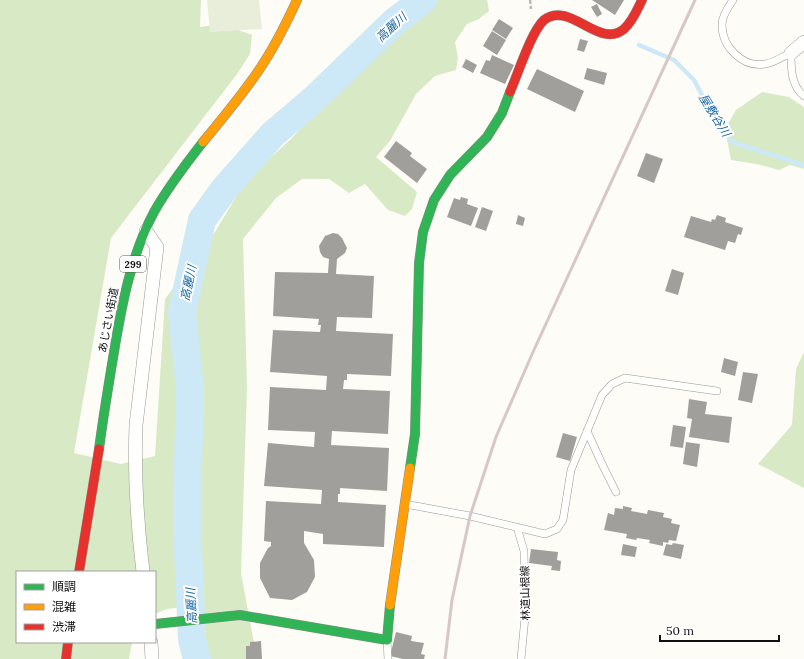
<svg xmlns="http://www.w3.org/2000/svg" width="804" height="659" viewBox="0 0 804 659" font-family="Lora,'Noto Sans JP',serif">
<rect width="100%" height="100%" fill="#fdfcf7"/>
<path fill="#d8eac5" d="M0,0H201L200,27L222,24L252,35L250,54L237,74L111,238L74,453L121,464L155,456L165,299L215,232L246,180L291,139L359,66L397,31L438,0H487L489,11L479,19L467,24L455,42L458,58L456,70L435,76L416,94L390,141L376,157L417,192L412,209L405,216L388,210L365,184L349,193L329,179H302L276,198L243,239L247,387L241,573L257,659H209L207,649L203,605L167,609L155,614V572H17V642H132L129,659H0Z
M762,92L789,97L804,107V169L790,165L779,170L756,164L731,160L725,129L736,110Z
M804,352V488L758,464L792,425L796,369Z"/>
<path fill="#e9eedb" d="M207,0H259L262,29L210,32Z"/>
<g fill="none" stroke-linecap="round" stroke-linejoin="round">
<path stroke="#cde8f7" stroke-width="4.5" d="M639,45L674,60L694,80L708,106L732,142L804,165"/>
<path stroke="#cde8f7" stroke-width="28" d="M197,659L192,640L188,549L187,501L190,390L182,312L202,220L225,188L273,134L312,101L394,22L423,0"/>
</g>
<path fill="#a19f9c" d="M592,0H624L615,15Z
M597,4L602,14L597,17L591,7Z
M499,19L513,28L506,39L492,30Z
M492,31L506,40L497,55L483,46Z
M580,39L588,41L584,52L577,50Z
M492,55L514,65L505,84L480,73L486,60L490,61Z
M466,59L477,65L473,73L462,67Z
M587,68L607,73L604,85L584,79Z
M537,69L584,91L575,112L527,89Z
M396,141L412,153L410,156L427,169L417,183L384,157Z
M646,153L663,159L654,183L637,176Z
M461,197L468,199L467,204L478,208L471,226L447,217L454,198L460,200Z
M482,207L493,211L486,231L475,227Z
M518,215L525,218L523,226L516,224Z
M717,215L726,218L725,222L743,228L741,235L738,234L735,243L728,241L725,250L684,237L691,216L711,222L712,219L715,220Z
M333,233L338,234L342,238L347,248L345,253L337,259L336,274L374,276L372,318L337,317L336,331L393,334L391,376L347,374V380H344L343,389L390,391L388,434L332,431L331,445L389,448L387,491L340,488V494H338V502L386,505L384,547L323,544V534L304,531V543L314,560L315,577L307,592L292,600L270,598L260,578V563L268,548L271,546V542L264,541L266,501L321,504L322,490L264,486L268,443L314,447L315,432L268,430L270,387L326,390L327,376L270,372L273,330L320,332L321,325H318L319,319L273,316L275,272L328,273L329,259L323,257L320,252L319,246L325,236Z
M672,269L684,273L678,295L665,291Z
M724,358L738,362L735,376L721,372Z
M743,372L758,374L752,403L738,400Z
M689,399L707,402L705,414L732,417L729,443L689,437L692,419L687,418Z
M673,425L686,427L683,448L670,446Z
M563,433L577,437L570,461L556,457Z
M686,442L700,444L697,467L683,464Z
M623,506L632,508L631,511L647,514L648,510L664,513L663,517L672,519L671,523L680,525L676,541L669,540L668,543L663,542V546L649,543L650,540L637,538L636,540L626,538L627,534L604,530L608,513L614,515L615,508L623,509Z
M673,543L684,545L681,559L663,555L666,544L672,545Z
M623,544L637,547L635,557L621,555Z
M531,549L558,552L557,560L561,561L560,571L551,570L552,566L529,563Z
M396,632L412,636L411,641L424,643L421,654L425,655L424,659H403L390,656Z
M261,641L262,659H246V646H250V642Z"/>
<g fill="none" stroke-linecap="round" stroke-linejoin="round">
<defs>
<path id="lane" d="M733,0C728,7 722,16 722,25C722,47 743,68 765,64C774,63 783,56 791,53C791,68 791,86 804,96
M587,431L602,464L616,492
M405,504L470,516L545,534L557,529L563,520L571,470L602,395L612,384L625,378L717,391
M517,527L524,551L525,617L521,659
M387,640L388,659"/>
<path id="street" d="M791,53L804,42
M143,572C137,522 134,475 136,425L157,247L146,231
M151,642L152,659"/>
<path id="fast" d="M99,449C103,419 108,388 113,358C121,309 130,257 154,212C168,187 185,165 203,142
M410,468L415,434L419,263L423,232L434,200L450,175L487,137L502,113L510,92
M155,624L240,615L387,640L390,605"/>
<path id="slow" d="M203,142C222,119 242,95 259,70C274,48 286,24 297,0
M390,605L410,468"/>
<path id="jam" d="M510,92C518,74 531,32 544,20C570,0 599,50 624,29C633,21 637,10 642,0
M79,572L99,449
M66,659L68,642"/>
</defs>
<use href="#lane" stroke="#979795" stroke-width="8"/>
<use href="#street" stroke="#979795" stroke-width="14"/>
<use href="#fast" stroke="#8e8d8b" stroke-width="10"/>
<use href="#slow" stroke="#8e8d8b" stroke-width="10"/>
<use href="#jam" stroke="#8e8d8b" stroke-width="10"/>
<path stroke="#b9b9b8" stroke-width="2.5" stroke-dasharray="4 2" stroke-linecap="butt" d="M530,0L531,9"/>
<use href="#lane" stroke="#fffffe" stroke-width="7"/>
<use href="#street" stroke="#fffffe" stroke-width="13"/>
<use href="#fast" stroke="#30b455" stroke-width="9"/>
<use href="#slow" stroke="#ff9f0a" stroke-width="9"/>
<use href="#jam" stroke="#e5322d" stroke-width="9"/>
<path stroke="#d9c6c7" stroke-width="3" d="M445,659L452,600L470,516L496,437L533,352L695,0"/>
</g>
<g text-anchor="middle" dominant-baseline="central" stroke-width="4" stroke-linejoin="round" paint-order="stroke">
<rect fill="#fff" stroke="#585858" stroke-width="1" x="120" y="256" width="26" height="16" rx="3"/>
<g font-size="10" font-weight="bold" fill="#111">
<text x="133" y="264">299</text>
</g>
<g font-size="11" fill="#111" stroke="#fff">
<text transform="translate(108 320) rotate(-79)">あじさい街道</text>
<text transform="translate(525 593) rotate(-91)">林道山根線</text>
</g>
<g font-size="12" font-style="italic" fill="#1768a6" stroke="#fff">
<text transform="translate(391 27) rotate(-42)">高麗川</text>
<text transform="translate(715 115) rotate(58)">屋敷谷川</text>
<text transform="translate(188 283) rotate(-78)">高麗川</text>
<text transform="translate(191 606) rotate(-93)">高麗川</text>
</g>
</g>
<rect x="16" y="571" width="140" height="72" fill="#ffffff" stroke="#a0a0a0"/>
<rect x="24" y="584" width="20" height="6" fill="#30b455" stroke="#a0a0a0"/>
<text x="52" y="591" font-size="12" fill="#111111">順調</text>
<rect x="24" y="604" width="20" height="6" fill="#ff9f0a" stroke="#a0a0a0"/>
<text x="52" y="611" font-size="12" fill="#111111">混雑</text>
<rect x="24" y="624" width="20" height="6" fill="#e5322d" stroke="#a0a0a0"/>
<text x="52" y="631" font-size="12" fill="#111111">渋滞</text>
<path d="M660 635v6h119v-6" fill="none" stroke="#111111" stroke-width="2"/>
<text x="666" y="635" font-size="12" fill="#111111" stroke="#ffffff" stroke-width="3" paint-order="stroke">50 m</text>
</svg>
